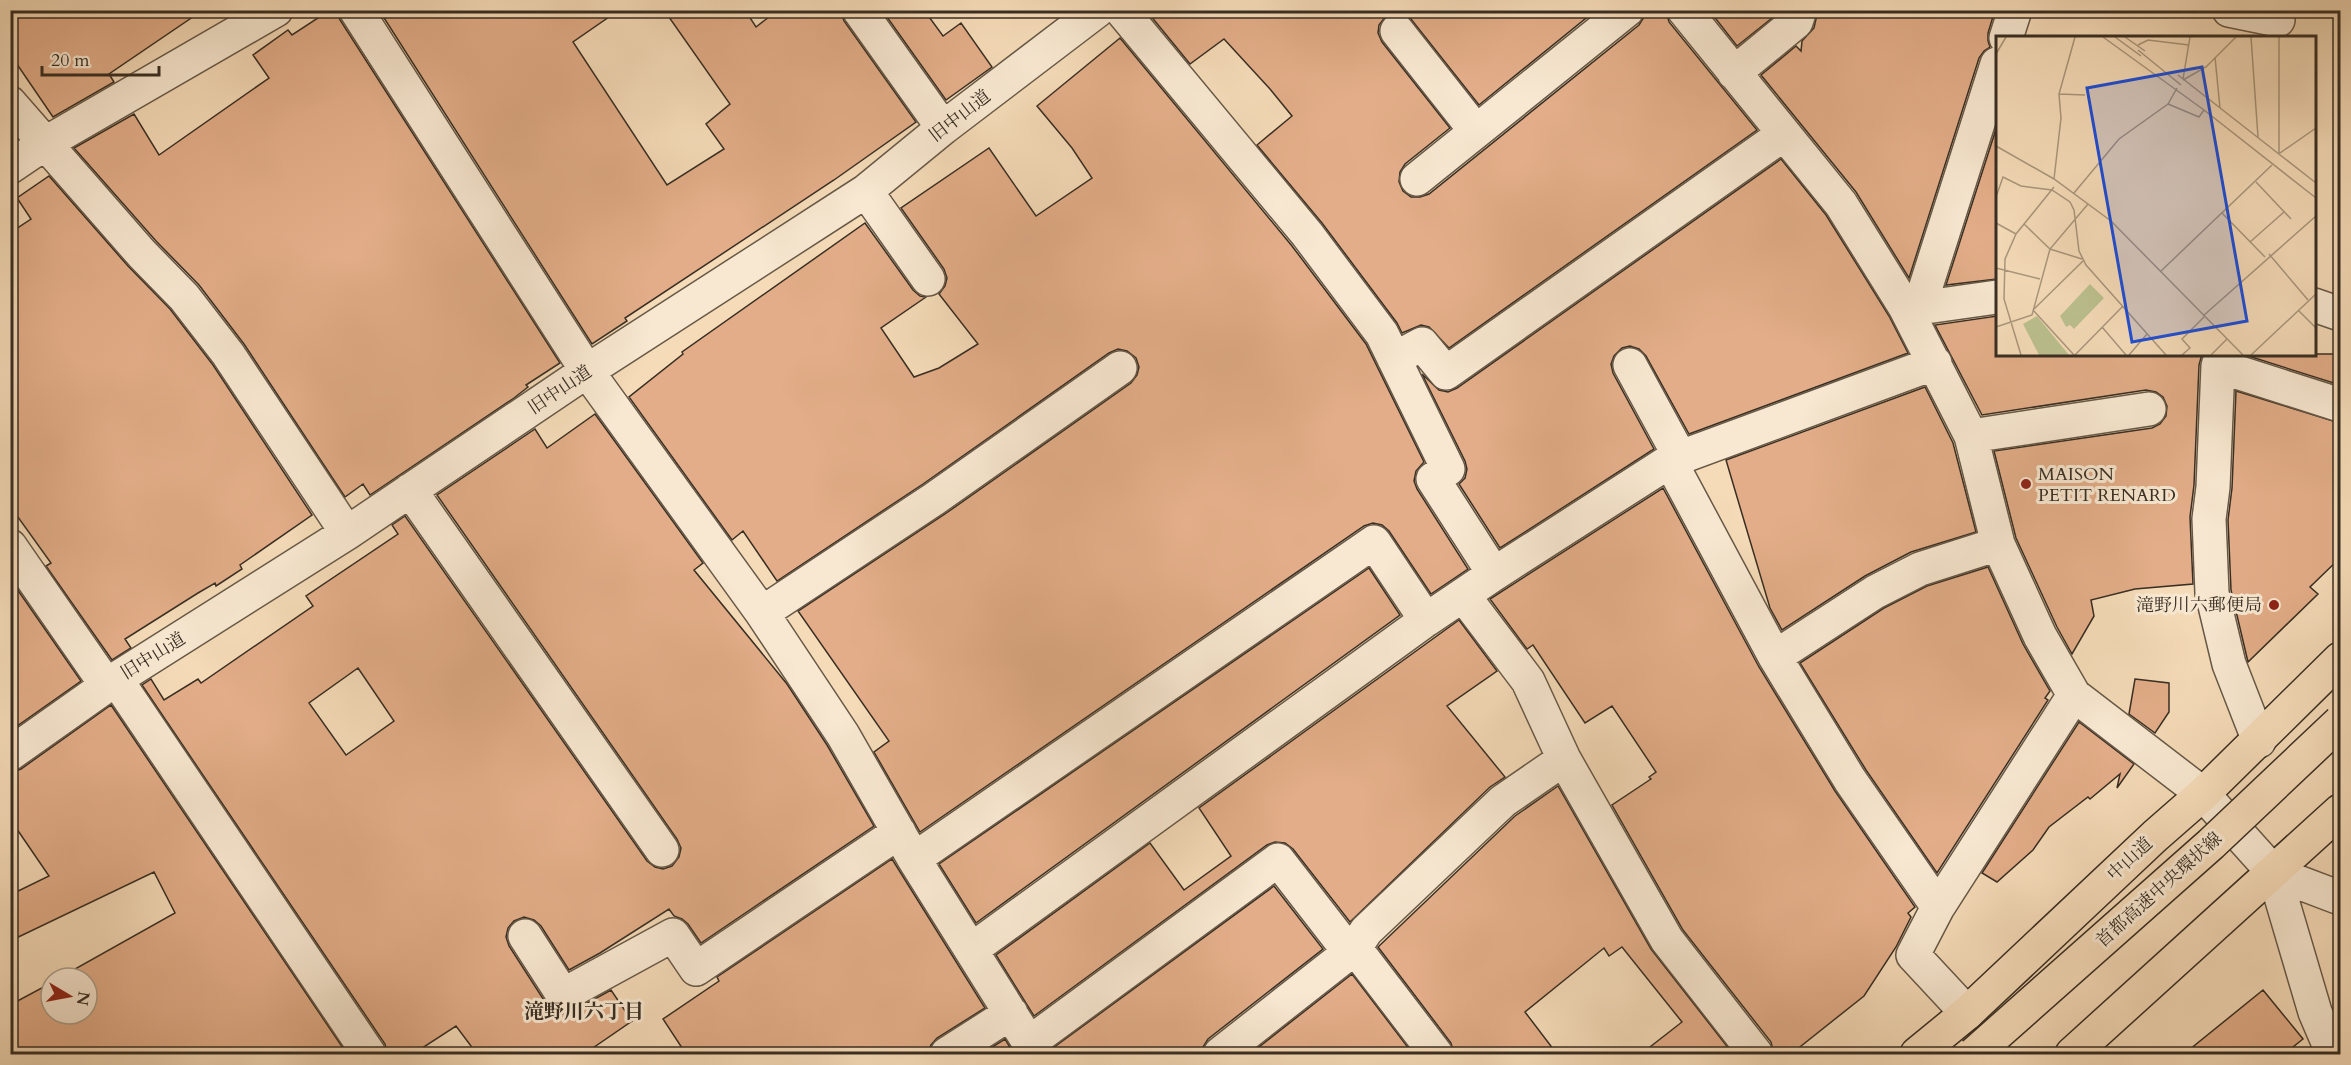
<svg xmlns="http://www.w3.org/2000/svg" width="2351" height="1065" viewBox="0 0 2351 1065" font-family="Cardo,'Noto Serif JP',serif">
<rect width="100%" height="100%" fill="#f5dbb8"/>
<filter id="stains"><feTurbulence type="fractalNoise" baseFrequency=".00333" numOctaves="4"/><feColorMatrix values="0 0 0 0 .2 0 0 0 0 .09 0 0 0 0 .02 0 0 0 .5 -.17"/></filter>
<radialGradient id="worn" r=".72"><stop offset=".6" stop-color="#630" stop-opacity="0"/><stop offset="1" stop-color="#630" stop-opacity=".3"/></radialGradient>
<path fill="#e2ad88" stroke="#382e23" stroke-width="1.5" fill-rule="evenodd" d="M10,10H203L109,74L114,82L53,117L10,54Z
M330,10H337L340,20L560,363L526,385L528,387L514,398L370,495L363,484L345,497L244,344L199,285L156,241L74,148L134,114L159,155L269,78L253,55L288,30L292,35Z
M379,10H619L573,42L667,185L724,149L706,124L730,104L664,10H745L756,27L778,10H840L844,21L916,122L834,180L625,318L627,321L592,344Z
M882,10H924L943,36L961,23L992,67L946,100Z
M1156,10H1596L1479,105L1411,19L1403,13L1395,12L1385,17L1379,25L1378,33L1382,42L1450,128L1405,164L1400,172L1399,182L1403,191L1411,197H1420L1429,194L1639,25L1644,17L1645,10H1666L1669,22L1757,130L1449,348L1429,327L1421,325L1402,333L1397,323L1322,223L1257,145L1292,116L1270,89L1224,39L1190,64L1150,15Z
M1709,10H1765L1772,18L1737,46Z
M1818,10H1995L1988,33V41L1990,47L1984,51L1979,58L1909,278L1856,192L1761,75L1796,46L1801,51L1802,41L1814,28Z
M1120,38L1292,246L1366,344L1424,462L1416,471L1414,481L1417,489L1468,569L1431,594L1389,531L1382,525L1373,523L1364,526L920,832L874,752L889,741L798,611L945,514L1131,383L1137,375L1139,367L1136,358L1127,351L1118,349L1109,353L923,484L777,581L743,531L732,540L629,397L683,354L682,352L865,223L913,290L920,296L926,297L881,328L914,377L939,368L978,344L939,294L945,286L947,278L944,269L901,208L989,148L1036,216L1092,178L1072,148L1037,106Z
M1997,126V279L1946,285Z
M1781,159L1826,215L1889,316L1908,353L1689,434L1646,356L1639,349L1630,346L1622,348L1614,356L1611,364L1613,373L1654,449L1500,548L1459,484L1465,478L1467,469L1465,461L1422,374L1439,390L1448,392L1457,388Z
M49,176L128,266L170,309L213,365L312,515L240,565L242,569L216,586L215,583L198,593L125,639L131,648L112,660L46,566L51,563L10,506V233L31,219L17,198Z
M1997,316V354H2202L2199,365L2194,485L2190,517L2193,584L2135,589L2091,600L2094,616L2072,654L2057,627L2016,538L1994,451L2152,428L2160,424L2166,416L2167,406L2163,397L2156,392L2146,390L1982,415L1935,325Z
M2242,354H2340V385Z
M1925,387L1953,443L1976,532L1911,552L1865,576L1782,630L1770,608L1726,460Z
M2236,391L2340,423V558L2310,587L2318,594L2248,662L2231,590L2228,520L2232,488Z
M595,414L703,563L694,570L787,684L827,745L874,826L701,943L688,924L682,919L674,916L669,909L600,953L569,970L541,926L534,920L524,917L514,921L508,928L506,937L509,946L547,1005L554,1011L562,1014L571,1012L611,990L632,1021L584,1054H477L456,1026L413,1054H387L385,1044L142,685L151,679L164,700L198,679L201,683L313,606L306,596L398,534L392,525L405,516L647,861L655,867L663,869L672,866L679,857L681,848L677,839L437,495L535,429L547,448ZM358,668L394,721L346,755L309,703Z
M1663,488L1759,667L1835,791L1915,907L1908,913L1911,917L1896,947L1864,996L1791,1054H1774L1771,1042L1683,930L1612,805L1651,779L1649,777L1656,772L1612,706L1585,723L1533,645L1527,649L1490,599Z
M1988,567L2023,644L2050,691L2045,698L2048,700L1937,873L1866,770L1800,663L1884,608L1927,586Z
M1369,568L1400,615L976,923L939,864Z
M17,589L81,681L10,731V594Z
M1459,620L1497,671L1447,706L1505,777L1490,787L1350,922L1293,849L1285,843L1275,842L1267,845L1034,1016L996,955L1150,843L1184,890L1231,856L1199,808Z
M2135,679L2169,683V712L2155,733L2129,714Z
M111,705L347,1054H22L10,1035V1005L51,983V1014H87V978H59L175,913L154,872L10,941V895L49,876L10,819V773L21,769Z
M2079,722L2134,764L2117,788L2120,774L2090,799L2088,797L2049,827L2033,850L1997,882L1982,873Z
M1558,786L1651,949L1733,1054H1641L1682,1022L1622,947L1609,956L1604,948L1525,1012L1557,1054H1454L1451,1043L1378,947L1515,816Z
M892,859L985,1008L937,1038L931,1045L928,1054H686L663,1019L719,981L717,977Z
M1274,886L1323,949L1208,1039L1203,1047L1202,1054H1055L1053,1048Z
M1352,974L1413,1054H1250Z
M2263,990L2303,1039L2284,1054H2184Z
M1005,1039L1014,1054H981Z"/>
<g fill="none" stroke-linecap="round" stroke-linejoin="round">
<defs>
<path id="minor" d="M356,10L587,371L762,613L843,735L914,859L1036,1054
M859,10L943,128
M1121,10L1307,234L1382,334L1448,469L1433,479L1494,574
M1684,10L1841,204L1905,307L1971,436L1998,544L2040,636L2074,695L2203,794L2274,873L2315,1012L2333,1054
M2229,10L2278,20
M1397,31L1475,130
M2006,38L2015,10
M1734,73L1796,22L1800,10
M10,103L142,254L184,297L228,354L347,533
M10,167L44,144L276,10
M1417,179L1627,10
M866,191L928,279
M2314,305L2340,314
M1905,307L1919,308L1997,297
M1919,308L1997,64
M2222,354L2218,366L2213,487L2209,519L2212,593L2229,664L2259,741
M1394,359L1422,344L1446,373L1784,134
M1630,365L1680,457
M2218,366L2340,405
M1971,436L2149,409
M1670,461L1775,657L1850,780L1938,907
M410,490L662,850
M10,546L107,686
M1463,595L1528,681L1564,759L1667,940L1756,1054
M762,613L934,499L1120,368
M1775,657L1875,592L1920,569L1998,544
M116,679L369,1054
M10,754L116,679L347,533L587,371L866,191L943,128L1098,10
M914,859L1374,542L1426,620
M2274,873L2340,898
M525,936L563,995L673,935L696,969L899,832
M1355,948L1436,1054
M971,950L1426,620L1494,574L1670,461L1935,363
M1967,1013L1913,955L1938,907L2074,695
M1029,1043L1278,860L1350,953
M947,1054L1011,1013
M1220,1054L1355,948L1366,931L1503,801L1564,759"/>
<path id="highway" d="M1917,1054L1967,1013L2155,836L2203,794L2340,659
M2072,1054L2340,811"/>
</defs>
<use href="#minor" stroke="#675948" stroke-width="36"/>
<use href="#highway" stroke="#382e23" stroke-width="36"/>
<use href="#minor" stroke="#f8e8d1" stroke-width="33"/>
<use href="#highway" stroke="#f5dbb8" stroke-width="33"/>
<defs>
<path id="highway-bridge" d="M1974,1054L2211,844L2340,722"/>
</defs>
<use href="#highway-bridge" stroke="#382e23" stroke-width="36" stroke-linecap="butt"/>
<use href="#highway-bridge" stroke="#f5dbb8" stroke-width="33"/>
</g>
<g fill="#8f2418" stroke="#f8e8d1" stroke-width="2">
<circle cx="2026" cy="484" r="6"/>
<circle cx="2274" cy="605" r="6"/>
</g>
<g text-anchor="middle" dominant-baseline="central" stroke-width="6" stroke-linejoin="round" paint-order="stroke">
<g font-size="18" fill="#382e23" stroke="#f8e8d1">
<text transform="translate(960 116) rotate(-38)">旧中山道</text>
<text transform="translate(560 390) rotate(-34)">旧中山道</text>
<text transform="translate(153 656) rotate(-32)">旧中山道</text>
<text transform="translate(2130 859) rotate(-43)">中山道</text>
<text transform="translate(2159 890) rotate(-42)">首都高速中央環状線</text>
</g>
<g font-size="18" fill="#382e23" stroke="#f8e8d1" text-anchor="start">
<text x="2038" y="474">MAISON<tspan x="2038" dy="21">PETIT RENARD</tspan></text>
<text x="2262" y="605" text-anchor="end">滝野川六郵便局</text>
</g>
<g font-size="20" font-weight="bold" fill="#382e23" stroke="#f8e8d1">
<text x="584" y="1011">滝野川六丁目</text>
</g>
</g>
<g transform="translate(1996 36)">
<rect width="320" height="320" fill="#f5dbb8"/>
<path d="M94,248L108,262L78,293L74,289L70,291L64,280ZM41,280L73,319H43L27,288Z" fill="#bcc08f"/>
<path fill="none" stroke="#a9967c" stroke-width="1.5" d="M107,1L208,74L320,162M119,1L145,20M129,1L149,15M255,1L262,101M283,1V118M142,9L152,4L193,9M142,14L185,49M0,18L10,1M219,21L224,72M182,39L320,147M187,43L194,1M187,44L210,31L240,1M63,58L89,59M172,68L203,81L208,74M0,110L58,143L115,185L247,319M284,117L320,92M58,143L65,82L63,58L79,1M260,146L295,183M78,157L123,103L172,68L181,52M0,161L7,141L25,150L56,154L74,166L78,174L83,215L90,229L170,319M226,177L269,221M0,187L20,198M28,188L54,213L86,223M254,206L288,176M273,218L312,264M0,232L44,243M165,235L276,129M37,274L87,225M37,274L78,319M303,275L320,292M207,280L320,180M0,291L36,279L54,213L92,168M106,291L130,319M25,319L8,263L9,223L20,198L58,151M79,319L127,270M133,319L151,298M186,319L194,312L186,303L208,281M215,319L231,303M255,319L320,258"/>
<path fill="#1d4ed8" fill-opacity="0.15" stroke="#1d4ed8" stroke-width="3" d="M206,31L251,285L136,306L91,52Z"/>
<rect width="320" height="320" fill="none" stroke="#382e23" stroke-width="3"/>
</g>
<rect width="2351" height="1065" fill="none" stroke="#f5dbb8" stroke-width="36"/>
<rect x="12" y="12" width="2327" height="1041" fill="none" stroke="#382e23" stroke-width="3"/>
<rect x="18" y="18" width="2315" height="1029" fill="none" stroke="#382e23" stroke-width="1.5"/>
<g transform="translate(69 996) rotate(100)"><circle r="28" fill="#f8e8d1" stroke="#ab9e8b" stroke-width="1.5"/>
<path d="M0-4.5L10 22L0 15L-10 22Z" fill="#8f2418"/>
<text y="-9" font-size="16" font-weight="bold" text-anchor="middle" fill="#382e23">N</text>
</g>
<path d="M42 66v9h117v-9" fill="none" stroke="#382e23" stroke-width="3"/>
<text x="51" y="66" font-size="18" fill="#382e23" stroke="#f8e8d1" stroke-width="4.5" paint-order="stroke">20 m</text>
<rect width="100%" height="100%" filter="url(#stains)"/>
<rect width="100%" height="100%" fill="url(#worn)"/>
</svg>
